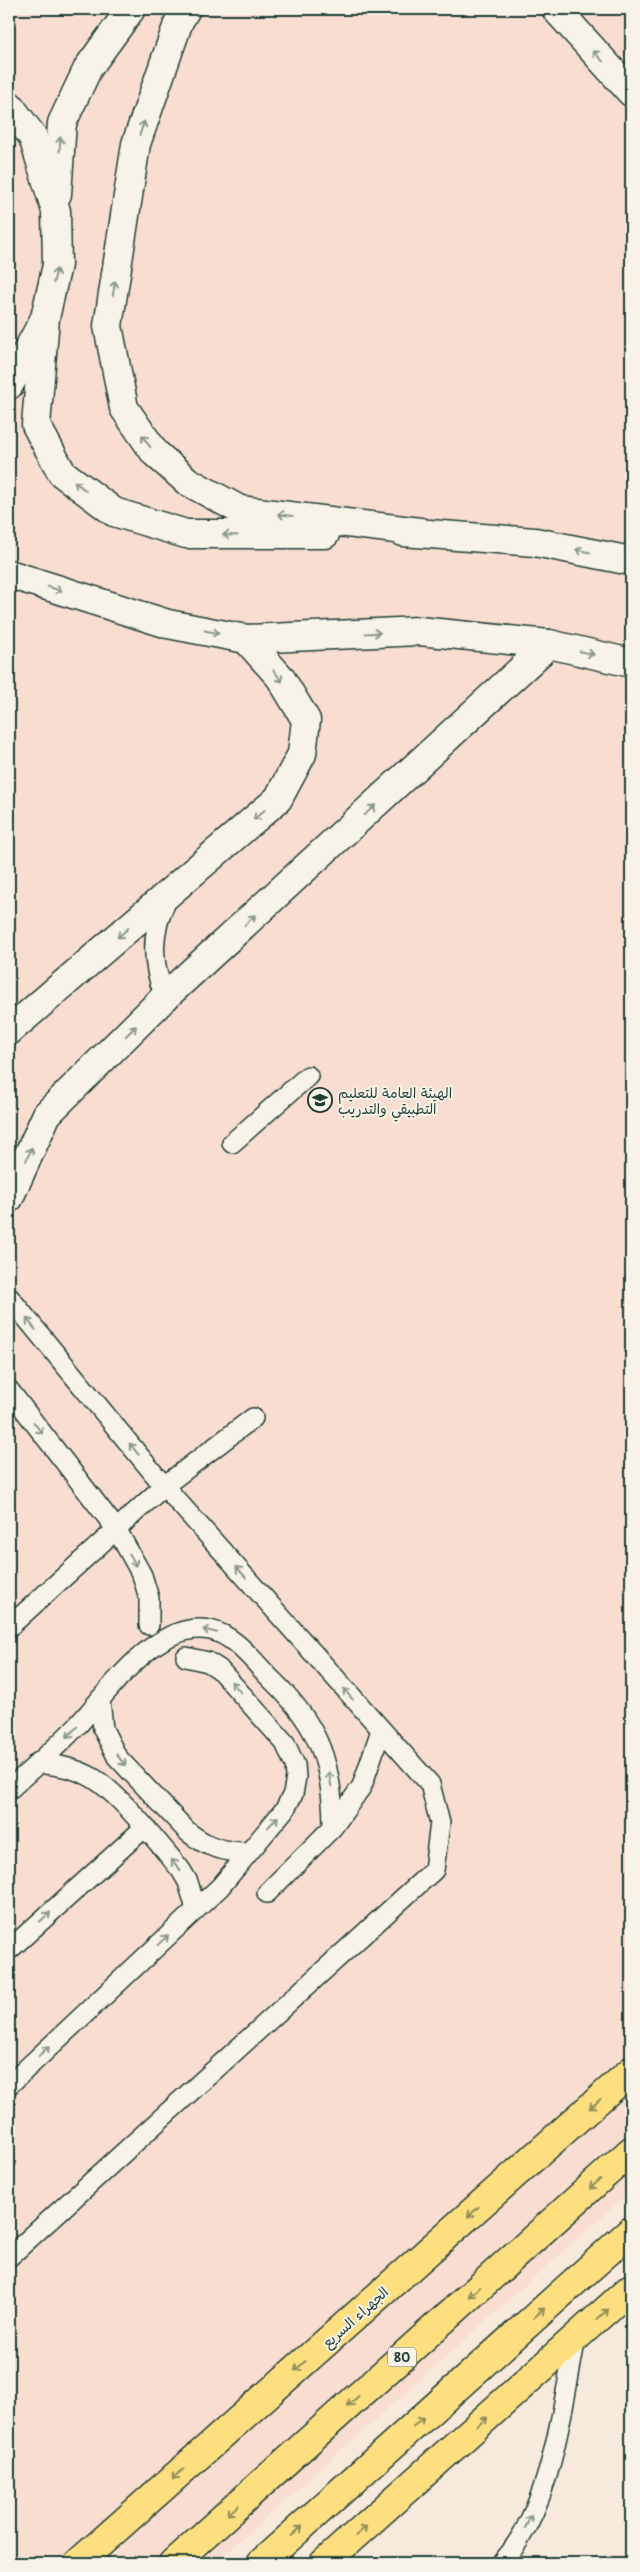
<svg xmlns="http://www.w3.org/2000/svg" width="640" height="2572" viewBox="0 0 640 2572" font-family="'Playpen Sans','Playpen Sans Arabic',sans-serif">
<rect width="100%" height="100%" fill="#f8e9dd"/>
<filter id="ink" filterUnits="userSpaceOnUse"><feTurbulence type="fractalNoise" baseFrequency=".02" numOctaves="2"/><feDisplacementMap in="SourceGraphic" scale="10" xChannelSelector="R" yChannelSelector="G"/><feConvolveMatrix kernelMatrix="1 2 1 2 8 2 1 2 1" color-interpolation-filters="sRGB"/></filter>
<g filter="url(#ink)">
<path fill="#f9ddd0" d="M9,9H631V2191L215,2563H9Z"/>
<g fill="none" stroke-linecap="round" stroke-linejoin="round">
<defs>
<path id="service" d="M165,997C151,963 150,931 168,898
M232,1143L308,1076
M9,1297L164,1486L430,1784L440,1823L434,1870L9,2257
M9,1390L117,1530L142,1575L149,1598V1625
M9,1627L164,1486L253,1418
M100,1699L103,1729L117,1757L188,1832C207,1847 223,1852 247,1852
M37,1763C57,1765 76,1768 93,1778C120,1794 160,1845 181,1870L188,1882L196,1909
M9,1790C31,1769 54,1750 75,1728C108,1694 155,1619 210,1630C236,1635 256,1665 274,1682C319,1726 333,1765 333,1827
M267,1893L333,1827L362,1786L381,1730
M9,1950L144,1828
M9,2085L220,1887L285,1809L293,1794L296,1777L295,1765L285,1743L219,1669L208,1662L186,1657
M502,2563C553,2505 561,2411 576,2338"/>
<path id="minor" d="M556,9L631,92
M9,1031L278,799L302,754L306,720L280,677L246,639
M9,1198L47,1114L165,997L549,644"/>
<path id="tertiary" d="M186,9L179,21L136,144L108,326L124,408L155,453L187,481L240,510L420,532
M9,105L33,137L56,211L57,265L45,318L9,385
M57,194L62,123L88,68L131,9
M45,318L36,425L62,473L114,512L186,534H325
M403,532L535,542L631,561
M9,574L168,624L246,639L419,631L549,644L631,663"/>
<path id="primary" d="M78,2563L631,2071
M324,2563L631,2288"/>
<path id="motorway" d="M173,2563L631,2151
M261,2563L631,2231"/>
</defs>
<use href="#service" stroke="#1f3d34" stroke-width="22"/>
<use href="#minor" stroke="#1f3d34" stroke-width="31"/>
<use href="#tertiary" stroke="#1f3d34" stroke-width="31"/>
<use href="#primary" stroke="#1f3d34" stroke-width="31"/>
<use href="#motorway" stroke="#1f3d34" stroke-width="31"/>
<use href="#service" stroke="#f7f3e8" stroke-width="19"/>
<use href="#minor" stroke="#f7f3e8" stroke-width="28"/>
<use href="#tertiary" stroke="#f7f3e8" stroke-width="28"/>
<use href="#primary" stroke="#fedf80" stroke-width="28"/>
<use href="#motorway" stroke="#fedf80" stroke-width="28"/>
</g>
<defs><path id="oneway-shaft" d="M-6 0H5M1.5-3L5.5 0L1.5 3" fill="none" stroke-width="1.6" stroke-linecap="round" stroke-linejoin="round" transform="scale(1.25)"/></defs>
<g stroke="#8b988e">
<use href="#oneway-shaft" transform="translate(598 56) rotate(-132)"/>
<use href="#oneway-shaft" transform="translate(142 128) rotate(-71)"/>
<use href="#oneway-shaft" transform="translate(60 144) rotate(-86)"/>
<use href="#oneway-shaft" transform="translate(55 276) rotate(-77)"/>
<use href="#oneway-shaft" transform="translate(114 288) rotate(-81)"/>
<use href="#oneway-shaft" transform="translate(146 441) rotate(-125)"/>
<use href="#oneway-shaft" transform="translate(80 486) rotate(-142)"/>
<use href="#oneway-shaft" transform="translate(285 515) rotate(-173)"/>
<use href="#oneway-shaft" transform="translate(230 535) rotate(-179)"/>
<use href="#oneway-shaft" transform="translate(583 551) rotate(-169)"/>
<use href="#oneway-shaft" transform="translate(55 589) rotate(17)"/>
<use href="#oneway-shaft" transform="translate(212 632) rotate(11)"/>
<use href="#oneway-shaft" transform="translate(373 633) rotate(-3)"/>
<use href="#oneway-shaft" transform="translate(587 653) rotate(13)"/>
<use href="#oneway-shaft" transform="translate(278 676) rotate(53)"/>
<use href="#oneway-shaft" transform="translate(370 810) rotate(-43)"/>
<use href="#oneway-shaft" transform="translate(259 815) rotate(139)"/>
<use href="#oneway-shaft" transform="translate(250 920) rotate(-43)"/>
<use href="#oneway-shaft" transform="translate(123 933) rotate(139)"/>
<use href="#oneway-shaft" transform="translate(131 1031) rotate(-45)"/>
<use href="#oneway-shaft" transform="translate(29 1154) rotate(-66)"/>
<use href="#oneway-shaft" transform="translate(31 1324) rotate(-129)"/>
<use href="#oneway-shaft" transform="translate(38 1428) rotate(52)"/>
<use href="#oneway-shaft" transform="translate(134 1449) rotate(-129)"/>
<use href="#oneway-shaft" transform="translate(133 1560) rotate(61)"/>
<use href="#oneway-shaft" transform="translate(241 1572) rotate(-131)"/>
<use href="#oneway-shaft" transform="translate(210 1631) rotate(-167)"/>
<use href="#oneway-shaft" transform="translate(236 1687) rotate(-131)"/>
<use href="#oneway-shaft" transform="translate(348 1694) rotate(-131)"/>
<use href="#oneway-shaft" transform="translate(72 1732) rotate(134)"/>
<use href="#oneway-shaft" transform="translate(121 1760) rotate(50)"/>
<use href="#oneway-shaft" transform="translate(330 1779) rotate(-100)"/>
<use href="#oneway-shaft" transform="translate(273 1822) rotate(-47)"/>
<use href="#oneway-shaft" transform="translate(176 1865) rotate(-129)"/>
<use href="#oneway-shaft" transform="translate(45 1917) rotate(-42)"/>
<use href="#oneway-shaft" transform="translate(163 1940) rotate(-43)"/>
<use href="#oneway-shaft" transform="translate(44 2051) rotate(-43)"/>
<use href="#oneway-shaft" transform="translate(528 2522) rotate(-64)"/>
</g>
<g stroke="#8e8e5a">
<use href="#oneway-shaft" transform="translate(595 2104) rotate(138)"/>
<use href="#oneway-shaft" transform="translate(595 2184) rotate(138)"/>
<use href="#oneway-shaft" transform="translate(473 2212) rotate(138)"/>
<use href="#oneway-shaft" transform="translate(474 2292) rotate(138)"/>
<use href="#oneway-shaft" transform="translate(539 2313) rotate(-42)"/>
<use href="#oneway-shaft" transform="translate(603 2314) rotate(-42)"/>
<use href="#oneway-shaft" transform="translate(300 2366) rotate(138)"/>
<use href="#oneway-shaft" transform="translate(353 2401) rotate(138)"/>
<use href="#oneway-shaft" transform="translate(418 2422) rotate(-42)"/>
<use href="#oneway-shaft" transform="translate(482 2422) rotate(-42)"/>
<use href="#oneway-shaft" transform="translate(178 2474) rotate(138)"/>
<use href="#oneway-shaft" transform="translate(233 2510) rotate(138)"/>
<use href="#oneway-shaft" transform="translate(297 2531) rotate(-42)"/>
<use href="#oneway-shaft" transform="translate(361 2531) rotate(-42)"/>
</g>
</g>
<defs>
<symbol id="university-ring" viewBox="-11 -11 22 22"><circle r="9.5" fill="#f7f3e8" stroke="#1f3d34" stroke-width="1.5"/><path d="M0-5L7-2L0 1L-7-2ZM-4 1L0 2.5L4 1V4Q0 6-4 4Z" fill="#1f3d34"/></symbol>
</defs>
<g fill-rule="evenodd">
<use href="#university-ring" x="306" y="1086" width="28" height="28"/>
</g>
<g text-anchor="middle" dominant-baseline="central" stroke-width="4" stroke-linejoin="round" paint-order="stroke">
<rect fill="#f7f3e8" stroke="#60746a" stroke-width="1" x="388" y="2347.5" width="28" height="19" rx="4"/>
<g font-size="12" font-weight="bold" fill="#1f3d34">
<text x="402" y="2357">80</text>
</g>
<g font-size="14" fill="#1f3d34" stroke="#f7f3e8" text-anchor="start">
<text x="338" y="1092">الهيئة العامة للتعليم<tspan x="338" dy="16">التطبيقي والتدريب</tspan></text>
</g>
<g font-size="14" fill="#1f3d34" stroke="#f7f3e8">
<text transform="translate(355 2317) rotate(-42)">الجهراء السريع</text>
</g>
</g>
<rect width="640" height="2572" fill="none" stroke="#f7f3e8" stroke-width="30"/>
<rect x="15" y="15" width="610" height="2542" fill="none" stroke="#1f3d34" stroke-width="2" filter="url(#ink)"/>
</svg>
